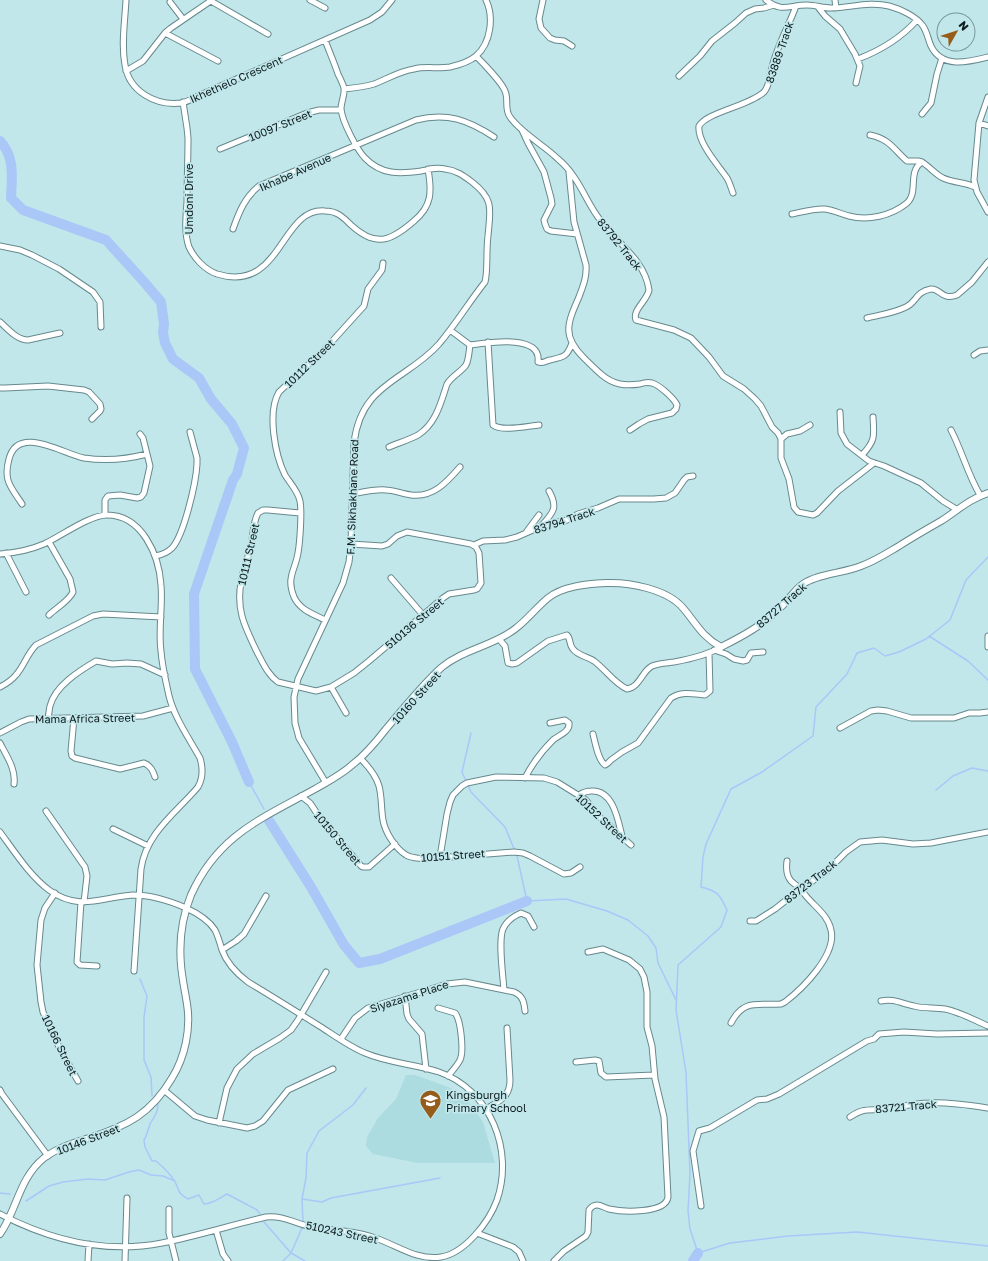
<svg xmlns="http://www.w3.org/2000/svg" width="988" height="1261" viewBox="0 0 988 1261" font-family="'Golos Text',sans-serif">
<rect width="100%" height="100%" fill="#c1e7eb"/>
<path fill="#acdbe0" d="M406,1075H415L448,1087L458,1092L470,1104L483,1122L495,1163H418L373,1154L366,1146L367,1137L378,1118L396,1099Z"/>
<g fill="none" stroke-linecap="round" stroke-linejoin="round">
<path stroke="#aac7f8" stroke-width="1.5" d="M988,557L966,580L950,620L926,639L899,652L885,656L874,648L857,653L847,674L816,707L813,736L762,772L731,789L706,844L703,857L701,887C718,891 720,895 727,910L721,927L678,965L676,1010L686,1072L690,1174L688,1211L690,1229L698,1253L730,1243L788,1236L857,1232L988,1246
M929,636L968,661L988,680
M471,733L462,772L471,792L505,827L517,856L527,901L566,899L607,911L628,920L648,936L656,948L658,963L676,1000
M249,782L264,809
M936,790L953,776L972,768L988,771
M140,979L147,996L144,1017V1060L151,1077L152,1096
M158,1105C158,1113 154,1117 150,1124C148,1130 147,1135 144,1140L145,1147L152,1161H156C163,1167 171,1174 175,1182C181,1193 176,1191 188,1199L199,1195L204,1204C212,1204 220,1198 227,1194L257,1210L260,1214
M0,1193L10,1194
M302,1199L322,1202L331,1198L440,1178
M26,1201L49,1186L63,1182L88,1179L105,1180L129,1172L139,1170L151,1175L163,1176L175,1181
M264,1222L291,1253L305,1261
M303,1222L302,1199L306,1178L307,1153L319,1131L353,1105L366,1088
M283,1261L291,1253L302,1228"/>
<path stroke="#aac7f8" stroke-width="10" d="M0,141C15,157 12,177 11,198L23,210L106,240L145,283L161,302L164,324L163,333L165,343L173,359L199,378L211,399L232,424L244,448L237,474L233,480L194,594L195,669L232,742L249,782
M268,819L311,887L344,945L359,963L380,959L527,901
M693,1261L698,1253"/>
<defs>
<path id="minor" d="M126,0C125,21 121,44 125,65C129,91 155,106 181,103C187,102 192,99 198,96L370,20L382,12L392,0
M310,0L325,8
M543,0L539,19L541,28L550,38L555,40L564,41L572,46
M766,0C782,13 789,5 807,5C815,5 823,8 831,8C850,8 869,1 889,6C900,9 916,16 923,26C927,32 928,39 931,46C942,69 968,62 988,57
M835,0L836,8
M211,1L268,34
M170,2L183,19
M818,7L825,16L840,29L855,54L860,66L856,83
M165,33L218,61
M325,40C329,51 334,62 338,74C340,78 343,84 344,88C345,95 341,102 341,109C342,121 357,150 365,158C381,175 400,174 421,171C429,169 437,167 445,169C456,170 464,176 472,182C495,200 490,210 488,236C486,249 488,272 485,282C469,302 456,324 439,344C406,381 361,383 354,443L351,544L349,562L343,583L298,679L294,697L295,723L299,738L326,783
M476,56C483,63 502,83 505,91C509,100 504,109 510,117C521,133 544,145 558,159C564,164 570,171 574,177C584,191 590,208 601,221C617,243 645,260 649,290C647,301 632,310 636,320L674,330L691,338L709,357L723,376L744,389L755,399L761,406L772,427L778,433L781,439V458L789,479L794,507L798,512L813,515L817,513L838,491L874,463
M858,59C879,51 901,38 917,20
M126,71L143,61L165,33L171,28L212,0
M679,76L700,56L712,41L735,23L746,13L755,9L764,8L774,5
M344,89C354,88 364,87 374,84C387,79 400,71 414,69C426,66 438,69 450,67C459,65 469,62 476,56C491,43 494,17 486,0
M988,97L979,123L974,180L977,192L988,212
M183,102L187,128L188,138C188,159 187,181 187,202C186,216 184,233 189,247C194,258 205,270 217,274C282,294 280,207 325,211C337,211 343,217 351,225C376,248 391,241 414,221C432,206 432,192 428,169
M922,114L931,103L937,74L942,58
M979,123L988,126
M522,130L528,143L544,172L551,198L552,204L544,220L545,224L547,229L551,231L577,234
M870,135C890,139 894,150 907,161H918L922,162
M220,149L307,113L319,110H341
M569,172L574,222L586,265C587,277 583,286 579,297C567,324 562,336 584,358C590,364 596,370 602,375C614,385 625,386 640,384C643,383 648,382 652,383C659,385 674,398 677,405L676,409L672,413L648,419L639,424L630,430
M733,193C731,188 730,183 727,178C718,165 697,142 699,126C707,112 749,106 764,92C769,86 769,80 771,72C775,49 788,28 796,6
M792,214C802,212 815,208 825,209C833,210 841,214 849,216C868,221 891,216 907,203C919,192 907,172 922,162C930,167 935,174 943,178C954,183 965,182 975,187
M233,229C239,212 245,197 259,186L416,120C447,112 468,120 494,137
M0,246L20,250L32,255L59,269L93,292L100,302L101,327
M867,318C880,315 894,313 906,307C917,302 915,292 931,289C940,288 942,301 957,295L972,282L988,262
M0,322C8,329 17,340 28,340L60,333
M488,342L493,425C502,432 528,426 539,425
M470,345C486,343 542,333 538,362C543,364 545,361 550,360C564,357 567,357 572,343
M974,355L980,351L988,350
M0,388H5L48,386L84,390L89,392L100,404L101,409L100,411L92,419
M840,412L841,433L847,444L869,461L884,466L921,483L943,501L956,509
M951,430C962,451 968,475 980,495
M781,439L787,434L800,431L810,425
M389,447C398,443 409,440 418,435C436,424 441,402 447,384C452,376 461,372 466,365C469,359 469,351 470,345L450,330
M862,455C876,440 874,436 873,417
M352,494C363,492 375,489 386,490C394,490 402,494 411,495C433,498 447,482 460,467
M22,504C11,487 3,481 9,459C18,424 63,454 84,458C104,461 128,459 147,454
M300,513L268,510H263L258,513C253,522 253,536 251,546C248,558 243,569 241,582C236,611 245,627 257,652C263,663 268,675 278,682L316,691L331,687L354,673L369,661L443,598L449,594L474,590L477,589L481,583L479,553L476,547L471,544L407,532L397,536L388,544L382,546L351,544
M105,515V500L108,496L120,495L137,498L141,497L144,493L150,466L143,438L140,434
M542,525C554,512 558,507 549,491
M527,531L539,515
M474,545L483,541L505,540L517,537L542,526L567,520L578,514L598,508L619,499H654L666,498L675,493L684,480L687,477L693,476
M6,553L26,592
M0,554C15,553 30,550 44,544C61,536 90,515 107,515C142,515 159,555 161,585C163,607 158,629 161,651C162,666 166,682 169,696C175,719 189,738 200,758C203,768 203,778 198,787C176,813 146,833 141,869L134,971
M155,556C161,555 167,553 172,548C184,535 196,483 197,464V458L190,432
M391,578L423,615
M49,615C56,608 69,601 73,592L70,579L49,542
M325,620C313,614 300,610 294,597C286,577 295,571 298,553C300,542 302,511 300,501C298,491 290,483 285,475C275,455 267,412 279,392L326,348L364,306L368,289L382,270L383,263
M988,636V647
M499,639L505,646L508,663L512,664L517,663L548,641L567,635C571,639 569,645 573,649C577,655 588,657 594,661C606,670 614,683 627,689C640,687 642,671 652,666C659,663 667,663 674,662C690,659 708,655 721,647
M714,650L726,654L734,659L743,661L747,660L751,653L763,652
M0,687C6,684 11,681 16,675C24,666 27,654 36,645L93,616L103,614L161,617
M331,687L346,713
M48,718C49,714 49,710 50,706C55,686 79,671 96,661L112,664L127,663L141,664L165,675
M74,718L71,751L72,756L75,758L120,769L144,763C151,766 153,771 155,777
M840,728L871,711L878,710L887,711L911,718H954L969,713H980L988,712
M0,733L21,722L29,719L143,716L173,708
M593,734C595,742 598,760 605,765L608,763L611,760L622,752L638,743L671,698C682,691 693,694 705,695L710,691L709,653
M0,743C7,757 16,769 14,784
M360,758C368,766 376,775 379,786C382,797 381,809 383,820C385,832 395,848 406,855C411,858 418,858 424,859L514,852L523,853L530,856L564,874L571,873L580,867
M525,778C532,764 542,751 553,740C559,735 570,732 569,723L565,720L550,723
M579,795C582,793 587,791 591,791C613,789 618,820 622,836
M301,796L310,803L318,815L361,866L363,867H369L395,844
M46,811L85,867L87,876L84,902
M113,829L148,846
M0,832C14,851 30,876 49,890C80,912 101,897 133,895C151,895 170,901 186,908C197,913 208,919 215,930C218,936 220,943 222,950C227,964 236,973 248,982C273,997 297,1012 321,1027C335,1036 350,1047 365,1053C388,1063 415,1064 439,1072C491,1090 514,1151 497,1200C489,1222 465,1253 441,1257C417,1261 397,1245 375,1238C355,1230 333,1231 312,1227C296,1224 283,1215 266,1217C232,1225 197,1236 162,1243C106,1254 50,1240 0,1214
M440,857L447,814L450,802L453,795L462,786L467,783L496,777L544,778L557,782L586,800L598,816L608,824L631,845
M55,893L45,908L41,920L37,965L41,1002L43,1012L60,1049L78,1081
M81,902L77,962L80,965L97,966
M750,921H756L775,909L794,894L827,871L846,852L860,842L882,840L913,844L931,843L988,832
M222,950L236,941L244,934L266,896
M504,990C503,976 498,940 503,929C506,922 514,916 521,913L528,916L534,927
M405,996L407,1014L409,1019L422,1034L426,1069
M881,1001C894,998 902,1004 914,1006C924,1009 935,1007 945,1009C960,1012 974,1020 988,1026
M438,1008L455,1013C461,1020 464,1052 460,1060C457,1066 452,1071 448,1076
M731,1023C744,998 758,1006 781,1004L785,1002C802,989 837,955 831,930C828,915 815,907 806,896C804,894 803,891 801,889C798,886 794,884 791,881C786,875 786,868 787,861
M341,1039L355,1018L368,1008L447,984L465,982L514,992C523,996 524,1002 525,1011
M576,1062L595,1060L599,1061L601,1073L606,1077L654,1075
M0,1090L2,1094L48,1156
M164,1090L195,1116L207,1120L247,1128L255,1126L263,1121L288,1090L333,1069
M486,1109C499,1101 510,1098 510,1080L507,1028
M850,1117C864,1107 870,1111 885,1109C900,1107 914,1103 929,1103C949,1102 968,1105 988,1108
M219,1123L227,1088L237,1069L253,1054L280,1038L291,1030L298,1020L326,972
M701,1206L693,1151L699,1131L710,1128L757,1100L767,1099L779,1094L867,1041L874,1039L879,1034L904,1032L937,1034L988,1033
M169,1209V1233L176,1261
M216,1230L223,1254L228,1261
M477,1233L513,1247L519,1252L523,1261
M88,1261L89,1244
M125,1261L127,1198
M554,1261L564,1251L586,1236L588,1232L589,1210C591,1207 593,1205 597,1205C601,1205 605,1208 609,1209C622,1212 666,1214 668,1197L664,1117L655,1079L652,1046L647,1027V992L644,977L640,969L629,960L603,949L588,952"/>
<path id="tertiary" d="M0,1234C17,1210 19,1178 44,1158C57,1148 73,1143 89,1138C127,1126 151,1114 172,1078C185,1057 191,1029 187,1004C185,991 182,978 181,965C179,942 182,917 191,895C218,835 261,819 315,789C327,782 341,775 352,765C365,755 376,742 386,729C404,708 422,685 442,667C464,649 493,646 515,629C527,620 536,608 548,598C563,586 587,584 606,583C629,582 667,589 683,608C696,623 702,637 721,647C743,636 763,625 780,608C788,601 794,590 803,584C817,574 844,573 861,566C875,561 887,553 899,546C913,537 927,529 941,521C957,511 969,499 988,493"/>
</defs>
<use href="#minor" stroke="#66898d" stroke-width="7"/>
<use href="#tertiary" stroke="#66898d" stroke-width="8"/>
<use href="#minor" stroke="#fff" stroke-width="5"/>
<use href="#tertiary" stroke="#fff" stroke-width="6"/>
</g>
<defs>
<symbol id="school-pin" viewBox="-11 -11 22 30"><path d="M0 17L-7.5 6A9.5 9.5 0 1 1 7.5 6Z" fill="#965c1a" stroke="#c1e7eb"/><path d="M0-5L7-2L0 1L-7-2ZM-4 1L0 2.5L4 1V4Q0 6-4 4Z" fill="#fff"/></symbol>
</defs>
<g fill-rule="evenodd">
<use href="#school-pin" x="418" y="1088" width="25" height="34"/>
</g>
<g text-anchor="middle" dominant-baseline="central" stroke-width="3.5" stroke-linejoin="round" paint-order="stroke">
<g font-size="11" fill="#0e1c1e" stroke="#c1e7eb">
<text transform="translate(779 52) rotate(-71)">83889 Track</text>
<text transform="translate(236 79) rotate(-24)">Ikhethelo Crescent</text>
<text transform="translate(280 125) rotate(-22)">10097 Street</text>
<text transform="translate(295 172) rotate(-24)">Ikhabe Avenue</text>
<text transform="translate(188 199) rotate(-90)">Umdoni Drive</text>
<text transform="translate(620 244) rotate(51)">83792 Track</text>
<text transform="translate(309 363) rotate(-44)">10112 Street</text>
<text transform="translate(352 497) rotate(-88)">F.M. Sikhakhane Road</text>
<text transform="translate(564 520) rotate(-18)">83794 Track</text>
<text transform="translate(248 554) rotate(-77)">10111 Street</text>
<text transform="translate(781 605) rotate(-41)">83727 Track</text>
<text transform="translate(414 623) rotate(-40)">510136 Street</text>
<text transform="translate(416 697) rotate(-48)">10160 Street</text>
<text transform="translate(85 718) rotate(-1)">Mama Africa Street</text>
<text transform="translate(602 818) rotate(43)">10152 Street</text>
<text transform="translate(338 838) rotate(50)">10150 Street</text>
<text transform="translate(453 855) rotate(-4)">10151 Street</text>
<text transform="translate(810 881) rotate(-38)">83723 Track</text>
<text transform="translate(409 996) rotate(-18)">Siyazama Place</text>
<text transform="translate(60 1045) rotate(64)">10166 Street</text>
<text transform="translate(906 1106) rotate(-5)">83721 Track</text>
<text transform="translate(88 1139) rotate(-21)">10146 Street</text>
<text transform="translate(342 1232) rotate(12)">510243 Street</text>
</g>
<g font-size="11" fill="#0e1c1e" stroke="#c1e7eb" text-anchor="start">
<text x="446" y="1094">Kingsburgh<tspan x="446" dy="13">Primary School</tspan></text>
</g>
</g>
<g transform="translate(956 32) rotate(51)"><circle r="19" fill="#c1e7eb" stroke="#799699"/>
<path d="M0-3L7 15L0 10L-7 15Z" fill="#965c1a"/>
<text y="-6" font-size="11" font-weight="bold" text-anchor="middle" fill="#0e1c1e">N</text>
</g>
</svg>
